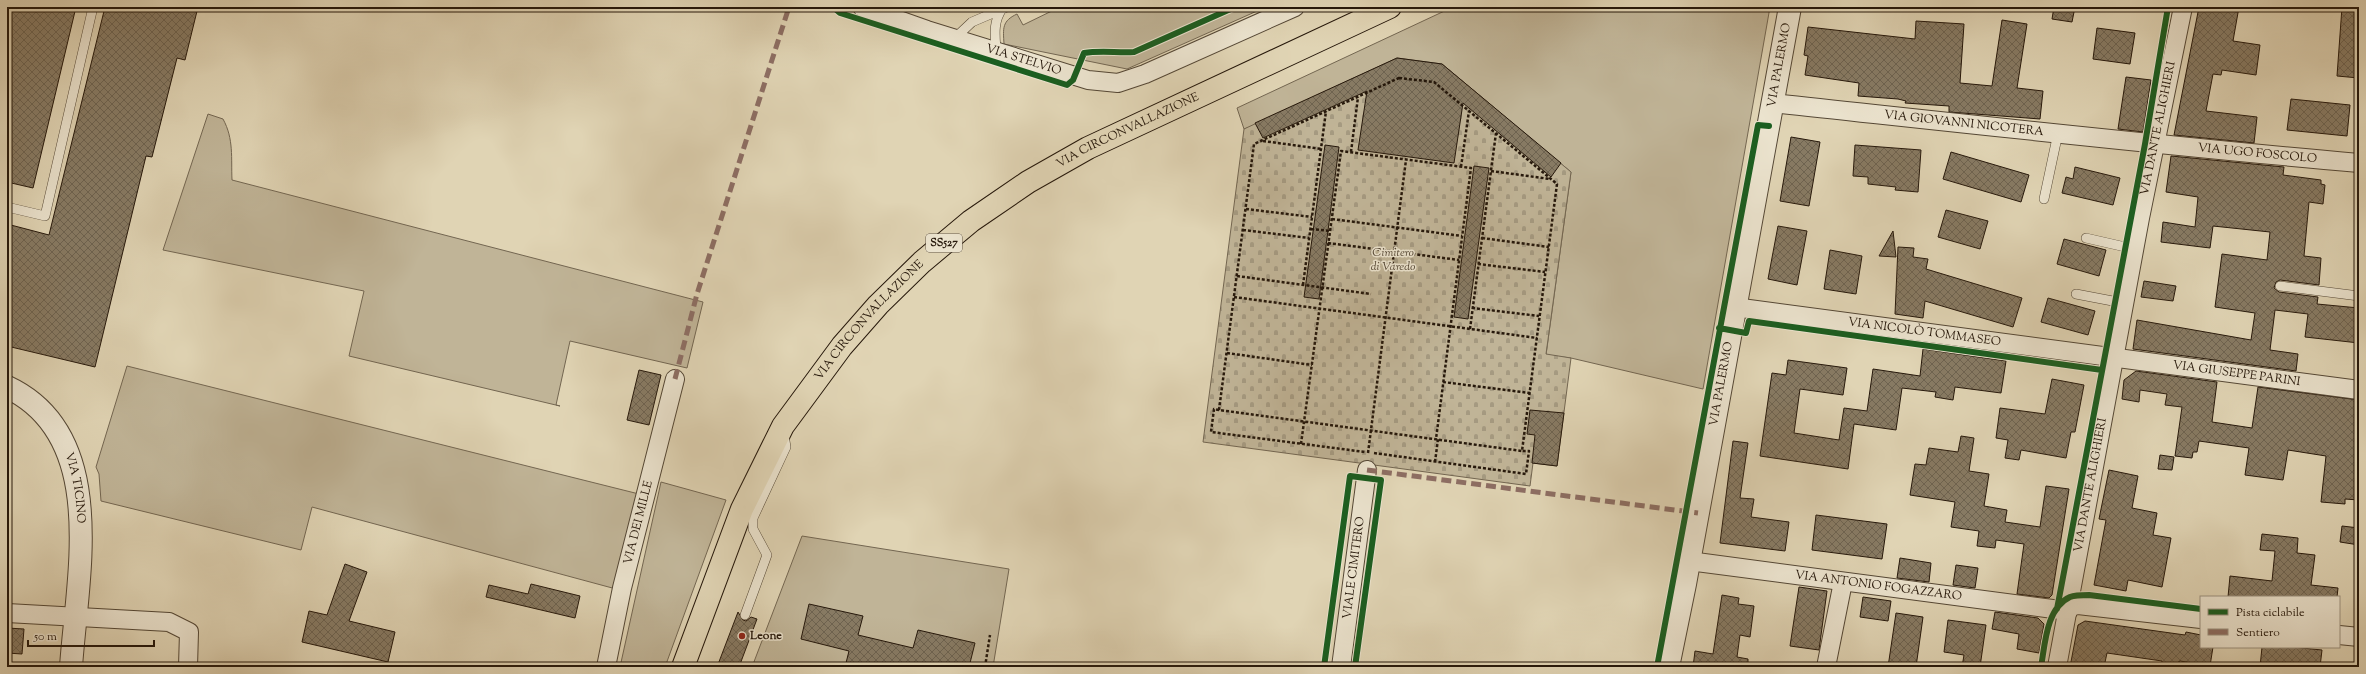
<svg xmlns="http://www.w3.org/2000/svg" width="2366" height="674" viewBox="0 0 2366 674" font-family="'Sorts Mill Goudy',serif">
<defs>
<pattern id="cemetery-stones" width="16" height="16" patternUnits="userSpaceOnUse"><rect width="16" height="16" fill="#c0b497"/><path d="M2 7V4a2 2 0 0 1 4 0v3zM10 15v-3a2 2 0 0 1 4 0v3z" fill="#a59a81"/></pattern>
<pattern id="building-cross-hatch" width="8" height="8" patternUnits="userSpaceOnUse"><rect width="8" height="8" fill="#877a63"/><path d="M0 0l8 8M0 8l8-8" fill="none" stroke="#6e6350"/></pattern>
</defs>
<rect width="100%" height="100%" fill="#e0d4b4"/>
<filter id="stains"><feTurbulence type="fractalNoise" baseFrequency=".005" numOctaves="4"/><feColorMatrix values="0 0 0 0 .2 0 0 0 0 .09 0 0 0 0 .02 0 0 0 .5 -.17"/></filter>
<radialGradient id="worn" r=".72"><stop offset=".6" stop-color="#630" stop-opacity="0"/><stop offset="1" stop-color="#630" stop-opacity=".3"/></radialGradient>
<path fill="#c0b497" stroke="#736651" d="M1060,7H1266L1127,69L1004,44C1003,28 1002,21 1017,14L1023,25Z
M1453,7H1770L1703,389L1571,358L1546,355L1571,172L1442,64L1244,129L1237,108Z
M208,114L223,119C234,139 231,158 232,180L703,302L687,368L570,341L556,405L560,406L349,356L364,291L163,250Z
M127,366L639,494L616,589L312,507L301,550L101,501L99,474L96,467Z
M661,482L726,500L665,667H620Z
M802,536L1009,569L993,667H752Z"/>
<path fill="url(#cemetery-stones)" stroke="#736651" d="M1397,58L1442,64L1571,172L1546,354L1571,358L1557,466L1533,463L1530,486L1203,442L1244,129Z"/>
<path fill="url(#building-cross-hatch)" stroke="#26180b" d="M7,7H76L33,188L7,182Z
M105,7H198L185,60L177,58L152,157L146,156L95,367L7,346V224L49,235Z
M2054,7H2075L2072,22L2052,19Z
M2199,7H2239L2233,41L2260,45L2256,75L2222,70L2221,75L2213,74L2206,111L2257,117L2254,143L2174,135Z
M2342,7H2359V78L2337,76Z
M2002,20L2027,24L2017,88L2043,91L2040,119L1949,112V106L1905,103L1906,101L1898,99L1858,96L1859,83L1805,75L1808,56L1804,55L1808,27L1915,39L1916,21L1964,24L1960,83L1992,86Z
M2097,28L2135,33L2130,64L2093,59Z
M1397,58L1442,64L1561,163L1551,177L1463,103L1454,163L1358,150L1367,91L1263,138L1255,123Z
M2126,77L2151,80L2143,132L2118,129Z
M2291,99L2350,105L2347,136L2287,130Z
M1791,137L1820,142L1809,206L1780,201Z
M1325,145L1339,147L1319,299L1304,297Z
M1855,145L1921,150L1918,192L1895,190L1896,187L1868,184V177L1853,176Z
M1951,152L2029,175L2021,202L1943,179Z
M2171,156L2284,167L2283,175L2321,180V184L2325,185L2323,204L2309,202L2304,256L2321,258L2319,285L2280,280L2276,282L2274,288L2279,292L2318,297L2317,304L2359,308V343L2305,337L2308,314L2275,310L2270,350L2298,354L2296,371L2133,349L2137,320L2251,340L2255,313L2215,307L2222,254L2267,260L2270,232L2213,226L2210,248L2161,242L2163,222L2195,227L2198,197L2166,192Z
M1474,166L1489,168L1468,319L1454,317Z
M2075,167L2120,178L2113,205L2062,193L2066,177L2073,179Z
M1946,210L1988,221L1980,249L1938,237Z
M1778,226L1807,231L1797,285L1768,279Z
M1893,231L1896,257L1879,256Z
M2064,239L2106,250L2099,276L2057,264Z
M1898,247L1914,248L1913,257L1928,259L1926,269L2022,298L2013,327L1925,301L1923,318L1895,314Z
M1830,250L1862,256L1856,294L1824,289Z
M2144,281L2176,286L2173,301L2141,297Z
M2048,298L2095,311L2088,335L2041,322Z
M1923,349L2006,361L2001,393L1955,387L1953,400L1935,397L1936,392L1902,388L1896,430L1854,424L1848,469L1760,456L1772,373L1786,375L1788,360L1847,368L1843,395L1800,389L1794,433L1839,440L1844,408L1867,411L1873,369L1920,376Z
M639,370L661,375L649,425L627,420Z
M2136,371L2217,382L2212,422L2252,428L2258,387L2359,400V500L2345,499V504L2321,502L2326,456L2288,450L2283,480L2245,475L2249,448L2199,441L2197,452H2193L2192,458L2175,456L2182,407L2165,405L2167,394L2140,390L2139,402L2122,399L2124,380Z
M2052,379L2084,385L2075,432H2071L2066,458L2021,450L2019,460L2005,458L2008,440L1996,438L2000,408L2045,414Z
M1530,410L1564,413L1557,466L1532,463L1535,435L1527,434Z
M1961,436L1974,438L1969,471L1989,474L1984,506L2007,510L2005,522L2040,527L2046,486L2069,489L2052,595L2049,598L2017,594L2024,544L1996,540L1995,548L1977,546L1979,531L1951,527L1955,502L1910,495L1915,464L1926,465L1929,448L1958,452Z
M1733,441L1748,443L1740,498L1754,499L1751,517L1789,522L1785,551L1720,543Z
M2160,455L2174,457L2172,470L2158,469Z
M2109,470L2138,476L2132,508L2157,513L2153,535L2171,538L2162,587L2128,580L2126,591L2094,585L2106,520L2099,519Z
M1816,515L1887,524L1882,559L1812,550Z
M2342,526L2359,528V545L2340,542Z
M2262,534L2298,538L2297,553L2315,555L2311,585L2338,588L2337,597H2228L2230,576L2272,581L2275,551L2260,550Z
M1900,558L1931,563L1929,582L1897,578Z
M345,564L367,572L349,621L395,632L388,662L302,642L309,611L327,615Z
M1956,565L1978,568L1975,588L1953,585Z
M531,584L580,596L575,618L486,597L489,585L528,594Z
M1799,587L1827,591L1819,650L1790,646Z
M1722,595L1739,598L1738,604L1754,606L1750,637L1740,635L1737,657L1748,659V667H1693L1695,651L1713,654Z
M1863,597L1891,601L1888,621L1860,617Z
M809,604L863,616L858,635L913,648L918,630L975,643L969,667H845L849,651L801,639Z
M738,612L743,620L746,621L751,617L757,619L739,667H717Z
M1995,612L2038,618L2044,624L2039,653L2017,649L2019,634L1992,629Z
M1896,613L1923,617L1916,667H1888Z
M1948,620L1986,625L1980,667H1962L1964,655L1944,652Z
M2085,621L2185,635L2186,632L2201,635V647H2213L2210,666L2180,661L2177,663L2176,667H2161L2162,661L2107,653L2104,667H2070L2078,625Z
M7,628L24,629L22,654L7,653Z
M2262,647H2292L2322,650L2320,667H2260Z"/>
<g fill="none" stroke-linecap="round" stroke-linejoin="round">
<defs>
<path id="service" d="M955,38L972,22L1007,7
M996,50C995,35 993,22 1002,9
M2044,199L2058,133
M7,207L45,216L93,7
M2086,238L2134,249
M2280,286L2359,296
M2076,294L2123,303
M745,615L767,555L753,529V518L786,447L784,435"/>
<g id="minor">
<path id="s1" d="M862,7L927,30L1088,80L1118,83L1145,74L1295,7"/>
<path id="s2" d="M1772,103C1968,124 2163,146 2359,163"/>
<path id="s3" d="M1734,307L2359,390"/>
<path id="s4" d="M1689,561L2068,611"/>
<path d="M2068,611L2072,606L2078,605L2201,619"/>
<path d="M7,613L169,622L189,632L188,667"/>
<path d="M2339,635L2359,637"/>
<path id="s5" d="M606,667L622,588L675,379"/>
<path id="s6" d="M1341,667L1367,470"/>
<path d="M1826,667L1843,582"/>
<path id="s7" d="M2057,667L2140,218L2183,7"/>
</g>
<g id="tertiary">
<path id="s8" d="M7,387C110,435 77,577 71,667"/>
<path id="s9" d="M1668,667L1685,584L1790,7"/>
</g>
<g id="primary">
<path id="s10" d="M683,667L742,509L783,426L842,346L878,305L922,262L971,221L1028,182L1088,148L1390,7"/>
</g>
</defs>
<use href="#service" stroke="#544735" stroke-width="10"/>
<use href="#minor" stroke="#544735" stroke-width="20"/>
<use href="#tertiary" stroke="#544735" stroke-width="24"/>
<use href="#primary" stroke="#26180b" stroke-width="24"/>
<path stroke="#26180b" stroke-width="2.5" stroke-dasharray="3 2" stroke-linecap="butt" d="M1399,78L1434,82L1557,184L1522,451L1219,410L1254,144Z
M1263,141L1322,149
M1351,152L1358,97
M1461,167L1469,111
M1491,171L1550,179
M1246,209L1312,217
M1332,219L1462,236
M1311,229L1330,231
M1243,230L1309,238
M1482,238L1549,247
M1328,243L1459,260
M1478,264L1545,272
M1237,276L1371,294
M1303,285L1326,111
M1234,297L1537,338
M1472,308L1539,316
M1470,329L1496,133
M1227,353L1312,365
M1443,382L1530,393
M1219,410L1214,409L1211,432L1365,452
M1301,444L1341,151L1471,168L1436,439
M1368,453L1406,160
M1374,453L1526,474L1529,451H1522
M1435,462L1438,439
M985,667L990,635"/>
<use href="#service" stroke="#ebe3ce" stroke-width="9"/>
<use href="#minor" stroke="#ebe3ce" stroke-width="18"/>
<use href="#tertiary" stroke="#ebe3ce" stroke-width="22"/>
<use href="#primary" stroke="#e0d4b4" stroke-width="22"/>
<path stroke="#8d6e63" stroke-width="5" stroke-dasharray="10 5" stroke-linecap="butt" d="M675,379L697,294L789,7
M1367,470L1698,513"/>
<defs>
<path id="cycleway" d="M833,7L840,13L1067,85L1073,80L1084,53C1101,50 1117,53 1134,52L1235,7
M1719,328L1746,333L1749,321L2102,370
M2057,609L2145,144L2168,7
M1324,667L1350,476L1381,480L1355,667
M1657,667L1758,125L1769,126
M2041,667C2045,645 2046,608 2070,597C2075,595 2083,595 2089,595L2201,609"/>
</defs>
<use href="#cycleway" stroke="#ebe3ce" stroke-width="8"/>
<use href="#cycleway" stroke="#1b5e20" stroke-width="6"/>
</g>
<circle fill="#8f2418" stroke="#ebe3ce" stroke-width="1.5" cx="742" cy="636" r="4"/>
<g text-anchor="middle" dominant-baseline="central" stroke-width="3" stroke-linejoin="round" paint-order="stroke">
<rect fill="#ebe3ce" stroke="#615546" stroke-width="1" x="926" y="234" width="36" height="18" rx="3"/>
<g font-size="11" font-weight="bold" fill="#26180b">
<text x="944" y="243">SS527</text>
</g>
<g font-size="12" fill="#26180b" stroke="#ebe3ce">
<text stroke="none"><textPath href="#s1" startOffset="170">VIA STELVIO</textPath></text>
<text stroke="none"><textPath href="#s9" startOffset="612">VIA PALERMO</textPath></text>
<text stroke="none"><textPath href="#s2" startOffset="193">VIA GIOVANNI NICOTERA</textPath></text>
<text stroke="none"><textPath href="#s7" startOffset="548">VIA DANTE ALIGHIERI</textPath></text>
<text stroke="none"><textPath href="#s10" startOffset="722">VIA CIRCONVALLAZIONE</textPath></text>
<text stroke="none"><textPath href="#s2" startOffset="488">VIA UGO FOSCOLO</textPath></text>
<text stroke="none"><textPath href="#s10" startOffset="398">VIA CIRCONVALLAZIONE</textPath></text>
<text stroke="none"><textPath href="#s3" startOffset="192">VIA NICOLÒ TOMMASEO</textPath></text>
<text stroke="none"><textPath href="#s3" startOffset="507">VIA GIUSEPPE PARINI</textPath></text>
<text stroke="none"><textPath href="#s9" startOffset="288">VIA PALERMO</textPath></text>
<text stroke="none"><textPath href="#s7" startOffset="185">VIA DANTE ALIGHIERI</textPath></text>
<text stroke="none"><textPath href="#s8" startOffset="128">VIA TICINO</textPath></text>
<text stroke="none"><textPath href="#s5" startOffset="148">VIA DEI MILLE</textPath></text>
<text stroke="none"><textPath href="#s6" startOffset="100">VIALE CIMITERO</textPath></text>
<text stroke="none"><textPath href="#s4" startOffset="191">VIA ANTONIO FOGAZZARO</textPath></text>
</g>
<g font-size="12" font-style="italic" fill="#544735" stroke="#ebe3ce">
<text x="1393" y="253">Cimitero<tspan x="1393" dy="14">di Varedo</tspan></text>
</g>
<g font-size="12" font-weight="bold" fill="#26180b" stroke="#ebe3ce" text-anchor="start">
<text x="750" y="636">Leone</text>
</g>
</g>
<rect width="2366" height="674" fill="none" stroke="#e0d4b4" stroke-width="24"/>
<rect x="8" y="8" width="2350" height="658" fill="none" stroke="#26180b" stroke-width="2"/>
<rect x="12" y="12" width="2342" height="650" fill="none" stroke="#26180b"/>
<rect x="2200" y="596" width="140" height="52" fill="#ebe3ce" stroke="#9c9280"/>
<rect x="2208" y="609" width="20" height="6" fill="#1b5e20" stroke="#9c9280"/>
<text x="2236" y="616" font-size="12" fill="#26180b">Pista ciclabile</text>
<rect x="2208" y="629" width="20" height="6" fill="#8d6e63" stroke="#9c9280"/>
<text x="2236" y="636" font-size="12" fill="#26180b">Sentiero</text>
<path d="M28 640v6h126v-6" fill="none" stroke="#26180b" stroke-width="2"/>
<text x="34" y="640" font-size="12" fill="#26180b" stroke="#ebe3ce" stroke-width="3" paint-order="stroke">50 m</text>
<rect width="100%" height="100%" filter="url(#stains)"/>
<rect width="100%" height="100%" fill="url(#worn)"/>
</svg>
